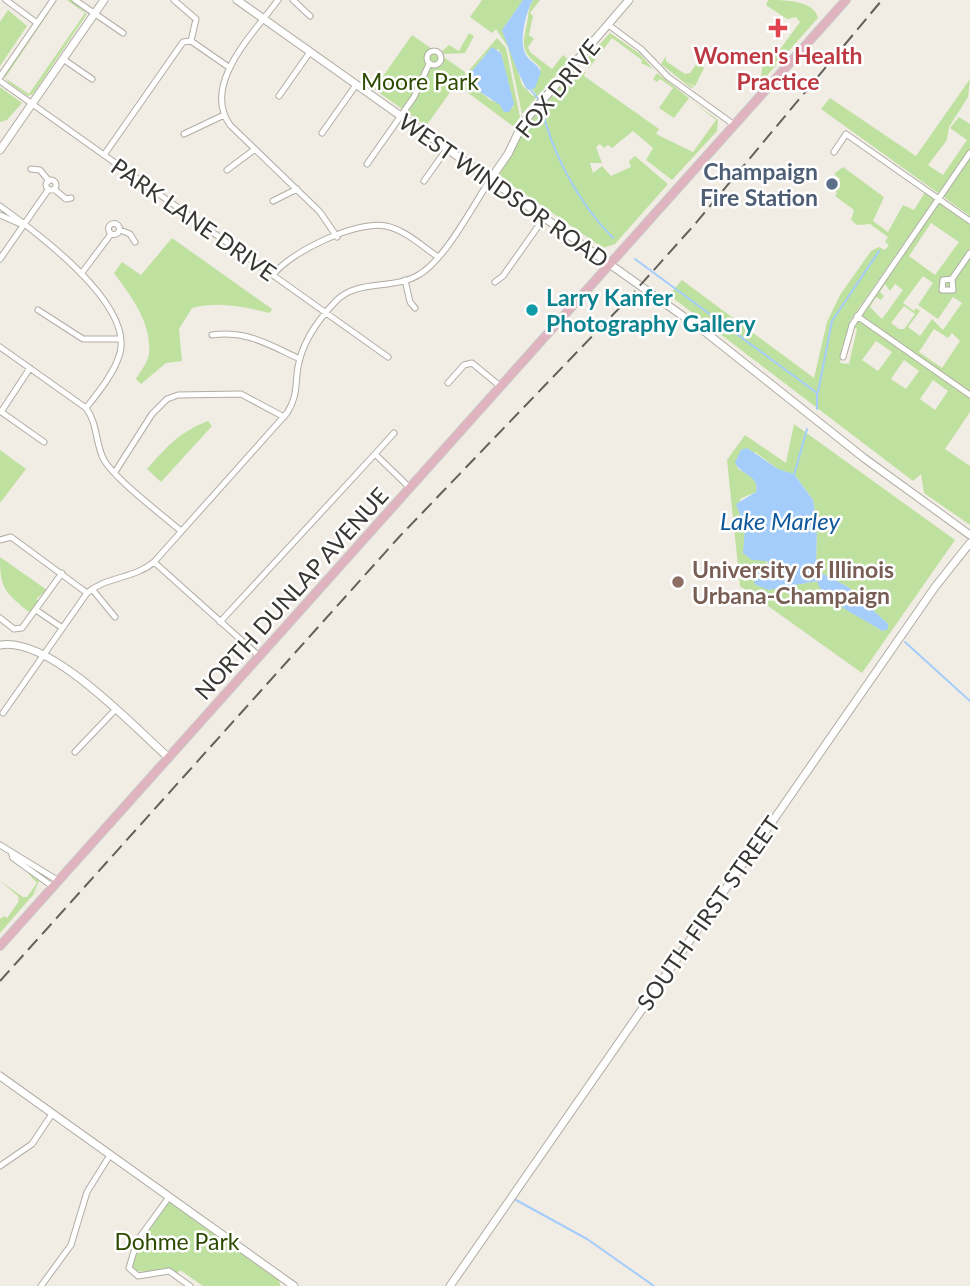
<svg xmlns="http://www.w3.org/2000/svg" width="970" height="1286" viewBox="0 0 970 1286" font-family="Lato,sans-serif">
<rect width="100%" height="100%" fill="#f1ece4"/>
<path fill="#bfe1a0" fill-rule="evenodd" d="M57,0L5,78L29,94L85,13L67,0H72L87,14L33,94L28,96L9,83L3,75Z
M482,0H523L502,30L512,50L522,85L533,96L536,94L532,89L541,68C524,53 521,50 526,28C529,17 527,11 533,0H540L530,13L533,16L529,35L534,39L528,47L530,52L552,69L563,55L569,60L522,114L508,47L496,29L492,33L470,17Z
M768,0C784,0 814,0 818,18L754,90L751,87L761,76L763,62L770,63L800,22L796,17L787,19L766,5Z
M8,10L27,26L0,66V22Z
M469,33L474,36L465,53L444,54L442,51L449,45L459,51Z
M610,33L640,54L653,69L641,63L642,60L612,38L589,68L582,64Z
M412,35L465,72V75L497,38L506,48L520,117L514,127L456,84L426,126L374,89ZM498,49L501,53L513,108L490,100L467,81L484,56Z
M666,56V61L685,74L690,73L697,63L704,68L695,86L686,82L694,87L691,88L661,64Z
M577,68L585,72L584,76L659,129L656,134L693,152L716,120L693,102L718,120L717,131L672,180L646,160L653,148L633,131L612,148L608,145L604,148L600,144L596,147L602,163H590L593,173L602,166L611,176L631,167L629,161L635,156L668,184L615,244L603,248L499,176L527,123L571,71Z
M657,73L689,98L674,118L659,108L673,88L660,79L657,82L653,79Z
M970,79L968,97L949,127L947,140L928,165L943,175L967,140L950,128L959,117L970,124V216L821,109L830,98L916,156Z
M0,87L22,103L7,120L0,122Z
M843,167L884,197L873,221L888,232L903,205L914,210L925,192L934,200L850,321L840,363L849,364L857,329L853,327L939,203L970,224V412L945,449L970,466V525L924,493L921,474L913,481L669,295L682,280L814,378L827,322L840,295L871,251L879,247L885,250L889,245L885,242L888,237L870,224L857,225L851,220L854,210L835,196L837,193L833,189L840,179L834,174ZM931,223L959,242L935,275L909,256ZM923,276L933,283L918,305L938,319L953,297L962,303L943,330L932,319L920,336L908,327L920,311L916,308L914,311L903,303ZM885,284L890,291L895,284L903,290L882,319L870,307L876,297L881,300L884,296L880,292ZM904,306L915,314L904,329H899L891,323ZM934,329L948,338L952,333L960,341L942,368L919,352ZM876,341L892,352L878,371L862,360ZM904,360L919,371L906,389L891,379ZM933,380L948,391L935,410L920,399Z
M172,238L272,309L270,313C244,307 219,301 192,308L179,329L182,361L166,363L141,384L136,379C140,372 148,362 149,354C152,323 131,296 114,273L122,262L141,275Z
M208,421L212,426L161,482L147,469C166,447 181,431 208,421Z
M794,424L955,540L862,673L740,586L727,460L745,435L786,463ZM755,452L778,469L797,478L813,500L817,524L816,570L848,587L888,624L882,631L822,592L817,581L801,584L757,573L770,566L745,537L740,499L756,492C759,477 748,476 737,468Z
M0,450L26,469L0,503Z
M0,557L47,590L36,599L39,601L30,613C5,592 0,590 0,557Z
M25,870L39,881L33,894L40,887L0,933V919L4,916L7,918L19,901L18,896L0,881L23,897H27L37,883Z
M168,1203H173L279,1279L280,1286H203L180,1270L177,1274L134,1271L132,1266L140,1243Z"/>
<path fill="#a4cdfb" d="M523,0H533C526,11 518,43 526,55C530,62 538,64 541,72L535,88L528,90C523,87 505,39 502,30Z
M492,47L501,53L514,104L509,112H504L500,105L468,84L472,71Z
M747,448L778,469L794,474L813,500L817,524L816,570L848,587L888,624V629L882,631C866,619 821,601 817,581L768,590L754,584L756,573L769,565L767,561L752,560L743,553L745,528L736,504L756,492C760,474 741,477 735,462L741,450Z"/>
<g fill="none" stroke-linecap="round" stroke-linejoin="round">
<path stroke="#a4cdfb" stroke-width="2" d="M531,90L539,100
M541,105C551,152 579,204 613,238
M635,259L817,393V409
M818,392L832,321L879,251
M794,475L807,429
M905,642L970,701
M516,1200L587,1239L654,1286"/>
<defs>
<path id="street" d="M6,0L37,23
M75,0L123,33
M174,0L196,19L191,41
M278,0C254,33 201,84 230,125L320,212L337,237
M293,0L310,16
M610,26L641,49L668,77L733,124
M427 58a7 7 0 1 1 14 0a7 7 0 1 1-14 0Z
M63,59L92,79
M0,77L53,0
M0,81L388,357
M279,96L310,52
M322,133L356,85
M184,134L224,115
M834,152L846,134L970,221
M104,155L183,42L191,41L230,68
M367,164L414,97L429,64
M31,169L40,170L49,181
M227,170L255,149
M46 185a5 5 0 1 1 10 0a5 5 0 1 1-10 0Z
M424,181L446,150
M54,189L66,199L71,198
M273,201L297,189
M0,206C36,232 133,303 120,353C115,372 98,393 86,408
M0,215L23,225
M108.5 229a5.5 5.5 0 1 1 11 0a5.5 5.5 0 1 1-11 0Z
M120,230L130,234L135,242
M0,259L48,190
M81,274L111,234
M273,275C290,252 357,220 386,226C405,230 422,246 438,257
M952,279L943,280L942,290H953L952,279L970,253
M405,280L410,302L415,308
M495,282L503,276L544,218
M38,310L83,339H120
M857,316L970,395
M212,335C247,330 269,345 300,359
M0,347L86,408C98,424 95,443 104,460C116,480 161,514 181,531
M843,357L852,325L970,153
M448,383L464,365L472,363L500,386
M0,411L44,442
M1,412L30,368
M394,433L375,454L410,488
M115,472L152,414L167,399L178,395L241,394L284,417
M0,540L11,537L87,593
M154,562L259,656
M92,589L115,617
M36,610L61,627
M0,618L14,629L22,628L62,573
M220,622L375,454
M3,713L87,593C107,576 134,579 154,562L287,413C298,396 295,385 298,367C302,343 318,320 335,302C357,278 394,291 420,274C446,258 472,207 490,180
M75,752L115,710
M0,845L57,880
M11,852L13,858L52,886
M0,1166L32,1144L52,1114
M169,1197L137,1241L129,1268L138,1276L169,1271L190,1286
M41,1286L71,1245L87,1192L110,1155"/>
<path id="secondary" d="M237,0L704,331L864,458L970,535
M0,150L104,0
M490,180L508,154L523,123L629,0
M0,645C50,636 133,726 169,758
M0,1076L294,1286
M450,1286L935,587L970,543"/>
<path id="primary" d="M0,946L846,0"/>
</defs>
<use href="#street" stroke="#b1ada5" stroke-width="7"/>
<use href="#secondary" stroke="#b1ada5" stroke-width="9"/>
<use href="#primary" stroke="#cbcbca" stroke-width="10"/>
<use href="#street" stroke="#fff" stroke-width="5"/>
<use href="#secondary" stroke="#fff" stroke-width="7"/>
<use href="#primary" stroke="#dfb3bf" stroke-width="8"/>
<path stroke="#62605c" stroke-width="2" stroke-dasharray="14 7" stroke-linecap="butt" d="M0,981L400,536L627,300L695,224L882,0"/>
</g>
<path fill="#e0444e" stroke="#fff" stroke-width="2.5" d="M774.5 17.5h7v7h7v7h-7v7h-7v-7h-7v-7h7z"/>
<circle fill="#5c6f8a" stroke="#fff" stroke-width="2.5" cx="832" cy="184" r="7"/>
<circle fill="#0f9aa8" stroke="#fff" stroke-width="2.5" cx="532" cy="310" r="7"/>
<circle fill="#8d6e63" stroke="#fff" stroke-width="2.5" cx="678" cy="582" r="7"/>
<g text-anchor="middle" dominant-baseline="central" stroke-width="5" stroke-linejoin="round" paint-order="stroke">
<g font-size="23" font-weight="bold" fill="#be3a42" stroke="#fff">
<text x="778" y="55">Women's Health<tspan x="778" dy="26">Practice</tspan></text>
</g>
<g font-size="23" fill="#2d4b00" stroke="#fff">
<text x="420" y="81">Moore Park</text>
<text x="177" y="1241">Dohme Park</text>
</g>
<g font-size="23" fill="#373633" stroke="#fff">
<text transform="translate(557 88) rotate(-51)">FOX DRIVE</text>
<text transform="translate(504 190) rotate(35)">WEST WINDSOR ROAD</text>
<text transform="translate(194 219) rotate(35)">PARK LANE DRIVE</text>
<text transform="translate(291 593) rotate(-48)">NORTH DUNLAP AVENUE</text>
<text transform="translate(708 913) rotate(-55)">SOUTH FIRST STREET</text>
</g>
<g font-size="23" font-weight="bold" fill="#4e5e75" stroke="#fff" text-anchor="end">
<text x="818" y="171">Champaign<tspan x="818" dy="26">Fire Station</tspan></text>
</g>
<g font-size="23" font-weight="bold" fill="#0d838f" stroke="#fff" text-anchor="start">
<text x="546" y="297">Larry Kanfer<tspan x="546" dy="26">Photography Gallery</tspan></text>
</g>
<g font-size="23" font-weight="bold" fill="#785e54" stroke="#fff" text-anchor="start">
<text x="692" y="569">University of Illinois<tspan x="692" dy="26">Urbana-Champaign</tspan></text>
</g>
<g font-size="24" font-style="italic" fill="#0e589b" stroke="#fff">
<text x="780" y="520">Lake Marley</text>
</g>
</g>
</svg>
